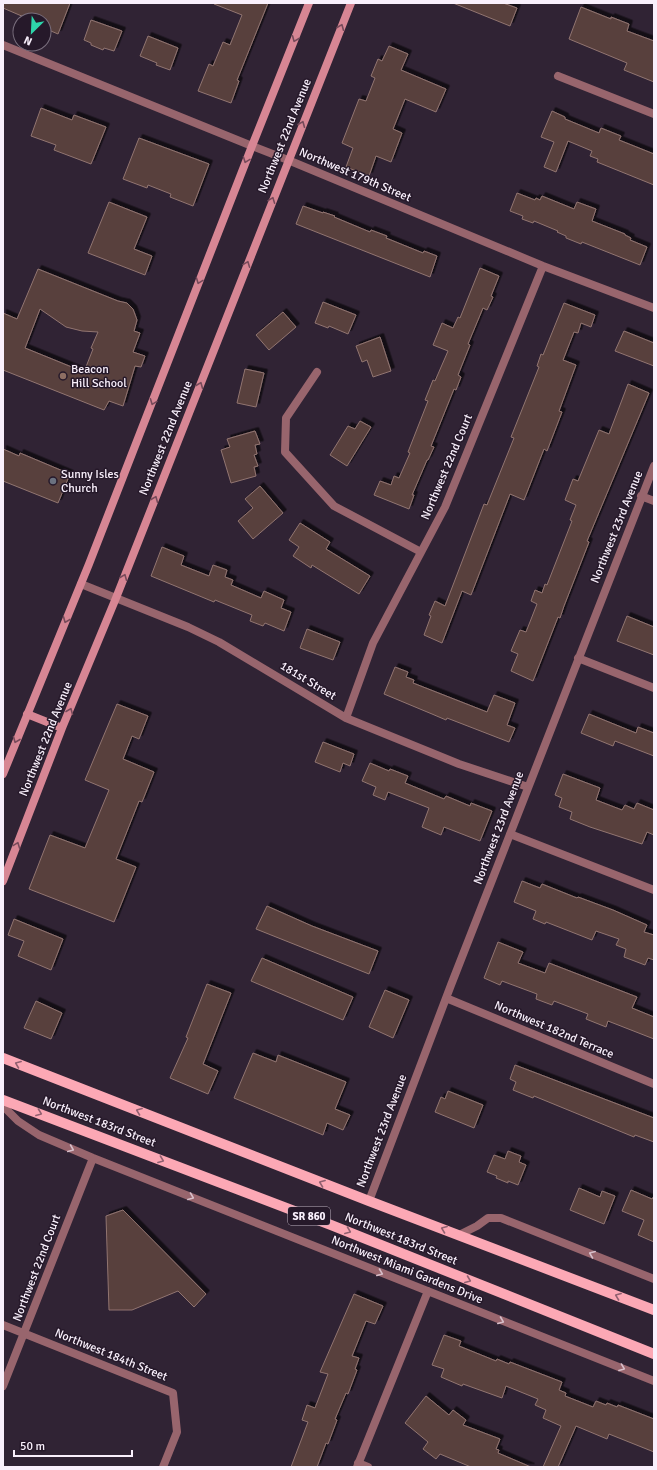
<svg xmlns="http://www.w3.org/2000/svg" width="657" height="1470" viewBox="0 0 657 1470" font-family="Signika,sans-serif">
<defs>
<filter id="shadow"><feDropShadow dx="3.5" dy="-3.5" stdDeviation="0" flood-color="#0009"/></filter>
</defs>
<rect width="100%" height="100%" fill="#302334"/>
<path fill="#583f3c" stroke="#917571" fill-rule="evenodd" filter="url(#shadow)" d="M3,3H70L58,34L44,28V20H31L3,8Z
M214,3H268L237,80L239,81L231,103L198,91L209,64L213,66L223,42L230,45L242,15L214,4Z
M453,3H503L517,8L510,26Z
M581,7L611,19V17L629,24L627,31L654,41V82L624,70L627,63L569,39Z
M91,20L122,31L114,51L104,48L103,50L91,45V43L84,40Z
M148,36L178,48L170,70L156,65L157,63L140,56Z
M389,46L408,54L401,70L446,89L436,112L405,99L393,129L402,133L391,162L376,156L369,176L346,167L353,148L342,143L359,99L366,101L375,78L371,76L378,59L382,61Z
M41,108L72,120L74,115L106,127L91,164L54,150L56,145L31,136Z
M552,111L565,117V119L599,133L601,128L621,136L619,140L654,154V185L597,162L598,159L590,156L592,151L568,141L556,172L544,167L554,142L541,137Z
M139,138L209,164L193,206L170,197L171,194L148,185L147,188L123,179Z
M517,193L535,200L536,198L540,200L542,196L574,209L577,202L596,209L592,221L625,234V235L631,238L630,240L647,247L640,265L582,242L581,244L566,238V236L557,232L558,231L534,221L533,223L522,219L523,216L510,211Z
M109,202L147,217L134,249L152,256L145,275L88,253Z
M303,206L323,213V212L335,216L334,217L370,232L371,230L387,236L386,238L423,253L424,251L437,256L430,277L296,224Z
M480,268L499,276L491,296L493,297L487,310L483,308L468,344L470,345L458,375L461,377L456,390L454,389L431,446L434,447L428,460H427L412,495H414L409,509L374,495L380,481L391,485L394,476L399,478L410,453L408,452L428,401L425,400L433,380L435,381L448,351L433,345L442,323L453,328L458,317L460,318Z
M38,269L118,301L127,303L133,309L137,320L134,331L140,333L133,352L145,356L141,367L135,366L123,406L109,401L104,410L3,370V313L17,319ZM40,309L66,327L82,331L98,332L91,348L93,349L84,372L25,348Z
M323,302L356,315L348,334L329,326L328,328L315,323Z
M564,303L595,315L591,327L581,323L578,333L574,332L563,360L576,365L559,411L562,412L547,451L544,449L524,500L510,494L471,595L462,591L442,643L424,635L431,616L429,615L435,601L445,606L484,504L487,505L514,438L511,437L539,367L537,366L541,354L543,355Z
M283,312L296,327L269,350L256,335Z
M624,331L654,343V366L615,351Z
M380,337L391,371L373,377L367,360L362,362L356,346Z
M245,369L264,373L256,407L237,403Z
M628,384L649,393L587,541L589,542L564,606L560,618L558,617L533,681L511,671L518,654L511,651L520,630L526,632L537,604L531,601L535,590L542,593L545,584L547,585L572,521L570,520L576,505L565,500L573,479L578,481L599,430L609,434Z
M360,421L371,427L347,466L330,455L348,426L355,429Z
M255,431L260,444L255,445L257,454L254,455L258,466L254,467L256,476L231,483L221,450L230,447L227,439Z
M3,449L19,456L20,453L70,474L58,503L3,481Z
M260,486L283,513L253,539L238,521L253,508L245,499Z
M300,523L330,542L326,549L370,576L359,594L312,565L311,568L293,556L299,547L289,540Z
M162,547L184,556L181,565L209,576L213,565L227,570L225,577L233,580L231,585L261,598L264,591L284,600L281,608L291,612L284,631L265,623L263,626L250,621L252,615L215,600L214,602L151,576Z
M627,616L654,627V655L617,641Z
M307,629L340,642L333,660L300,648Z
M395,667L408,672L406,677L414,680L413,683L487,712L494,695L515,703L507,725L515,728L509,742L447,718L446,720L432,714L384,694Z
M117,704L148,716L139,739L132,736L123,759L154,772L142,802L139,801L116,859L136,867L114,922L29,889L50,835L85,848L109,790L85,780Z
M589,714L636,733L638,727L654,733V756L615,741L613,746L581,733Z
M323,742L354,754L350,766L343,763L340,772L315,762Z
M370,763L389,771L390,769L408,776L405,783L444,799L446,796L470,806L471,803L492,811L480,841L444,827L441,835L422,827L429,808L388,792L385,800L373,795L376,787L362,781Z
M563,774L600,788L596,800L622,810L625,805L634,809L637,803L654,810V835L647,832L642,844L590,827L570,819L572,812L559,807L562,798L555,795Z
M522,881L540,888L542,884L577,898L578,897L613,910L647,925L644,932L654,935V960L648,958L645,965L624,957L626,949L616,945L619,939L596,931L592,940L546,922L545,924L533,919L536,911L514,902Z
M267,906L312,926L378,951L369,974L256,929Z
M14,919L63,939L51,970L18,956L24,941L8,935Z
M498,942L523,952L518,963L545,973L549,963L637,997L632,1008L654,1017V1039L608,1021L606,1027L586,1019L588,1014L554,1001L552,1005L536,999L537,994L502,981L500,985L484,978Z
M262,958L353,997L343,1020L251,981Z
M207,984L231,993L203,1064L218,1071L208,1094L170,1078L188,1038L186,1037Z
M385,990L409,1000L393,1038L369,1027Z
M36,1001L62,1013L51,1039L24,1028Z
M253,1053L276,1062L278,1055L346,1082L335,1109L350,1115L343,1130L327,1123L323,1135L234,1098Z
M515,1065L654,1118V1142L635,1135L634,1137L534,1096L533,1098L513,1090L516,1082L510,1079Z
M448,1091L483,1105L474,1128L435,1112L441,1097L445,1099Z
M508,1151L521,1156L519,1162L526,1165L518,1185L508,1181V1183L496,1178L497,1176L487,1172L494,1155L505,1159Z
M579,1188L600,1197L602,1191L615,1196L604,1224L570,1210Z
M631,1190L652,1199L654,1196V1242L638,1235L644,1220L622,1211Z
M123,1210L206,1294L194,1307L178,1291L132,1310H109L106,1216Z
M354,1294L383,1306L375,1324L366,1321L352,1356L359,1358L355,1369L357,1370L348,1394L346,1393L335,1419L337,1420L328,1444L326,1443L317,1467H291L308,1422L302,1420L307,1405L315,1408L328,1374L320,1372Z
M444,1335L461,1341L459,1346L496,1361L497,1359L509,1364L510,1362L562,1382L559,1390L566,1393L565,1396L593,1407L596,1401L606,1405L607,1403L617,1407L618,1405L654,1419V1452L609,1434L607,1439L576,1426L558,1467H543L561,1426L543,1418L546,1410L535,1405L538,1399L506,1386L502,1398L463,1384L462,1386L441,1377L444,1369L432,1365Z
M426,1396L449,1415L453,1410L466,1420L463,1425L500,1439L496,1449L499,1450L498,1453L531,1467H471L440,1454L436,1459L423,1449L428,1442L405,1423Z"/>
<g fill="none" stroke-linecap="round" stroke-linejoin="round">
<path stroke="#98656d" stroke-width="8" d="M3,45L252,146L288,160L543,266L654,308
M558,76L654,114
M317,372L286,418L285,452L334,506L421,552
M641,496L654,501
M81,584L188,627L219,642L346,718L459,764L528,787
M578,658L654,688
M346,718L373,643L445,507L543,266
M510,834L654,890
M446,998L654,1084
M3,1106L18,1121L39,1135L93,1158L654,1381
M369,1201L451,985L654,466
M459,1235L477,1226L488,1218H501L654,1279
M3,1325L173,1393L177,1432L163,1467
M3,1386L93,1158
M358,1463L368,1467
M357,1467L428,1291"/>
<path stroke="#d78694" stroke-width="8" d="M27,714L62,728
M3,774L89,564L252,146L309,3
M3,881L62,728L116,598L351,3"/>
<path stroke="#fca8b5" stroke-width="10" d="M3,1058L369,1201L654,1310
M3,1100L331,1225L654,1354"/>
</g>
<defs><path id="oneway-chevron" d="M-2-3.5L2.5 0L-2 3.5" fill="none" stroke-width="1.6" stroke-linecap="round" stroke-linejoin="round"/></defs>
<g stroke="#764a5a">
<use href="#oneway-chevron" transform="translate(341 27) rotate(-68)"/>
<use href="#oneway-chevron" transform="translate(295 39) rotate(112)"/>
<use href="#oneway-chevron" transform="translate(302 124) rotate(-68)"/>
<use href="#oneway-chevron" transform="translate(246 160) rotate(111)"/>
<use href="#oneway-chevron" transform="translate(272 200) rotate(-69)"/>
<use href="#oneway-chevron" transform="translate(247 264) rotate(-69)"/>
<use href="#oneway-chevron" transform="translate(199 281) rotate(111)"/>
<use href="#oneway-chevron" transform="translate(200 385) rotate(-68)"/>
<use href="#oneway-chevron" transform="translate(153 402) rotate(111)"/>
<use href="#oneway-chevron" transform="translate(155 499) rotate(-68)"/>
<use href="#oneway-chevron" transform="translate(124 577) rotate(-68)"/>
<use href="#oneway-chevron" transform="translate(66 620) rotate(112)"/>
<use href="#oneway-chevron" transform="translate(70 711) rotate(-68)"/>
<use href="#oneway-chevron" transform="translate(16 740) rotate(112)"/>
<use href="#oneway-chevron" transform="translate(17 845) rotate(-69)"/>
</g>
<g stroke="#916070">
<use href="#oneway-chevron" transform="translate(18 1064) rotate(-158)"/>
<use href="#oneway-chevron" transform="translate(139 1111) rotate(-159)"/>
<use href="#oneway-chevron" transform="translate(39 1113) rotate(21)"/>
<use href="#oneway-chevron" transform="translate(161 1160) rotate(21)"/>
<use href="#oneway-chevron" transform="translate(322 1183) rotate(-159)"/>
<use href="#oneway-chevron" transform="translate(444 1229) rotate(-159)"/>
<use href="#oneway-chevron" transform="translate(348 1231) rotate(22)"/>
<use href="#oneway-chevron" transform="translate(468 1280) rotate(22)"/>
<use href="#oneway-chevron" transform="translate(618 1296) rotate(-159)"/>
</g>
<g stroke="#d7bfca">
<use href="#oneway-chevron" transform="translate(71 1149) rotate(23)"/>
<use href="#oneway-chevron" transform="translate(191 1197) rotate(22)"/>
<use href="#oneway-chevron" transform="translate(592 1254) rotate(-158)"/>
<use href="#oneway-chevron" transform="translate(380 1273) rotate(22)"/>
<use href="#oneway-chevron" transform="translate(501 1321) rotate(22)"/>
<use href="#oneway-chevron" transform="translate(622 1368) rotate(21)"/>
</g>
<circle fill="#8d6e63" stroke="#26192a" stroke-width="1.5" cx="63" cy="376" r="4"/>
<circle fill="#6b7280" stroke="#26192a" stroke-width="1.5" cx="53" cy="481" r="4"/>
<g text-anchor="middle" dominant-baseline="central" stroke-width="3" stroke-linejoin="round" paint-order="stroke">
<rect fill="#26192a" stroke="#bab0bd" stroke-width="1" x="288" y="1207" width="42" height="18" rx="3"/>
<g font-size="11" font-weight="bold" fill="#f9f0fc">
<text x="309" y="1216">SR 860</text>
</g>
<g font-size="12" fill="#f9f0fc" stroke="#26192a">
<text transform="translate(285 136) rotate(-68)">Northwest 22nd Avenue</text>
<text transform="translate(355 175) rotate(23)">Northwest 179th Street</text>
<text transform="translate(166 438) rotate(-68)">Northwest 22nd Avenue</text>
<text transform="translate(447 467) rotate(-67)">Northwest 22nd Court</text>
<text transform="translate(617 527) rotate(-68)">Northwest 23rd Avenue</text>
<text transform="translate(308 681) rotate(31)">181st Street</text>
<text transform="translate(46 739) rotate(-68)">Northwest 22nd Avenue</text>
<text transform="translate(499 828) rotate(-69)">Northwest 23rd Avenue</text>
<text transform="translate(554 1030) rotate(23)">Northwest 182nd Terrace</text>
<text transform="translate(99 1122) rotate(21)">Northwest 183rd Street</text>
<text transform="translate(382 1131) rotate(-69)">Northwest 23rd Avenue</text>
<text transform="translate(401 1239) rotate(22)">Northwest 183rd Street</text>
<text transform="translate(37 1268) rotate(-69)">Northwest 22nd Court</text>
<text transform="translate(407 1270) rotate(22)">Northwest Miami Gardens Drive</text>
<text transform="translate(111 1355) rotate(22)">Northwest 184th Street</text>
</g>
<g font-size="12" fill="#f9f0fc" stroke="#26192a" text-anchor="start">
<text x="71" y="369">Beacon<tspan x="71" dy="14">Hill School</tspan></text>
<text x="61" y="474">Sunny Isles<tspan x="61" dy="14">Church</tspan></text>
</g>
</g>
<rect width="657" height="1470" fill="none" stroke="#f9f0fc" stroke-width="8"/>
<g transform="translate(32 32) rotate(204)"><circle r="19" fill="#26192a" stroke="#7a6f7e"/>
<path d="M0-3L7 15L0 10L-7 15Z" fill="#2ed4aa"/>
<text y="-6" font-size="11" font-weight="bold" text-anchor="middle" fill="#f9f0fc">N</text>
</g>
<path d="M14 1450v6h118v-6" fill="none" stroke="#f9f0fc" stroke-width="2"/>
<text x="20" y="1450" font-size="12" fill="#f9f0fc" stroke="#26192a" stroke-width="3" paint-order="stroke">50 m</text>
</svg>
